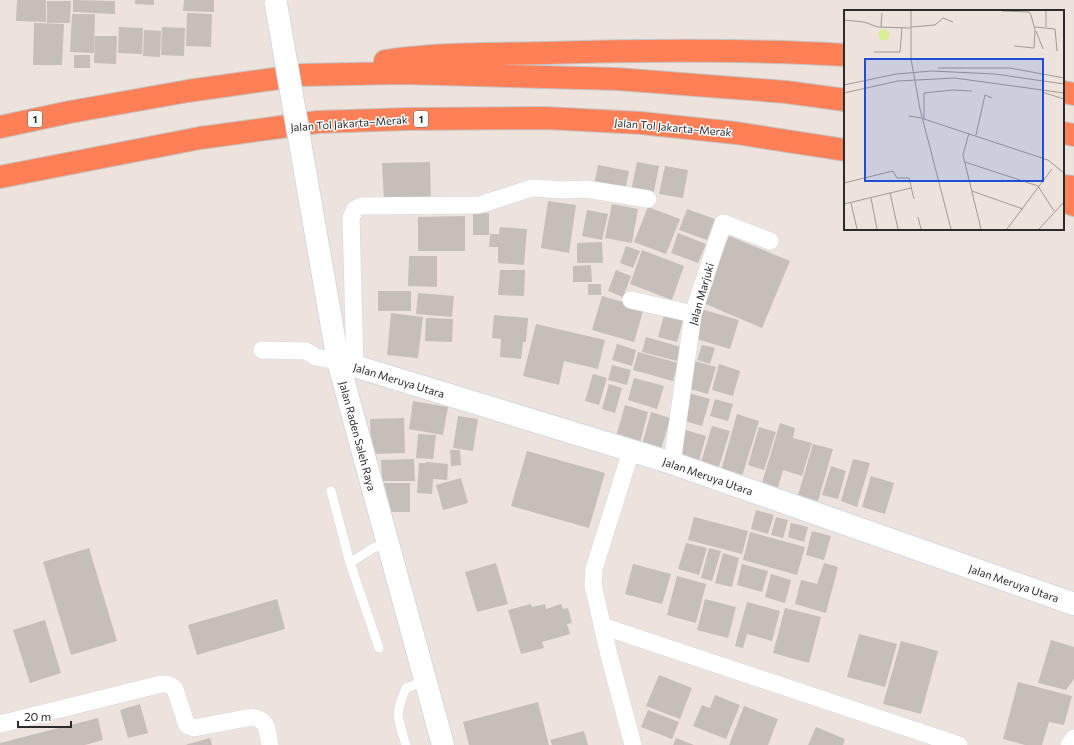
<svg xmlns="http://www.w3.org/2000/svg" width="1074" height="745" viewBox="0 0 1074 745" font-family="Commissioner,sans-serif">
<rect width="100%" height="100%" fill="#ede3dc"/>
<path fill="#c6beb8" d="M17,0H46V22L16,21Z
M73,0L115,1V14L73,12Z
M135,0H154V5L135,4Z
M184,0H214V12L183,11Z
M47,1H71L70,23H47Z
M187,13L212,14L211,47L186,46Z
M72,14H95L94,53L70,52Z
M34,23L64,24L62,65H33Z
M119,27L143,28L142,54L118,53Z
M162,27L185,28L184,56L161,55Z
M144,30L161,31L160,57L143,56Z
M95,36H117L116,64L94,63Z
M74,55H90V68H74Z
M430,162L431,199L384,201L382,163Z
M637,162L659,166L653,196L631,191Z
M598,165L629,171L625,191L594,185Z
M665,166L688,170L683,198L659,194Z
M548,201L576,205L569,253L541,248Z
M612,204L638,209L632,243L605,238Z
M648,207L680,219L666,254L634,242Z
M687,209L715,219L707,240L679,230Z
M587,210L608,214L602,240L582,236Z
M473,213H489V235H473Z
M465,216V251H418V217Z
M500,227L527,229L524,265L498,263V247H489L490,234H499Z
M678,233L706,244L698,263L671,253Z
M729,236L790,261L762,328L701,302Z
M602,242L603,263H577V243Z
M626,246L640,251L633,268L620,263Z
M642,250L684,266L672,300L630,284Z
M409,256H437V287L408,286Z
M591,265L592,282H573V266Z
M500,270H525L524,296L498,295Z
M616,270L631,276L623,297L608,291Z
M588,284H601V295H588Z
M378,291H411V311H378Z
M418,293L454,296L452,317L416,314Z
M602,296L644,308L634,342L592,330Z
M701,309L739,320L730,349L693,338Z
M391,313L423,317L418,358L387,355Z
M494,315L528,318L526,342H523L521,359L500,357L501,339L492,338Z
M664,315L683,320L677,342L658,337Z
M426,318L453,319L452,342L425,341Z
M536,324L605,340L598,369L564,361L559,385L523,376Z
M646,337L681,347L677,361L642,352Z
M617,344L636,350L632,366L612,360Z
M702,345L715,348L710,364L697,360Z
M638,352L678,363L673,381L633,370Z
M695,361L716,367L708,394L687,388Z
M719,364L740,371L733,396L712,390Z
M612,365L631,370L627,385L608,380Z
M593,374L607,378L599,405L585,401Z
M634,378L664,386L657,409L628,400Z
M609,384L622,388L615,413L602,409Z
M689,393L710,399L702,426L681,420Z
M715,399L733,404L728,421L710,416Z
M413,401L448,407L443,435L409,429Z
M625,405L648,412L640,443L616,437Z
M651,412L670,418L661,450L642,445Z
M737,414L759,421L741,480L720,474Z
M458,416L478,419L473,451L453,448Z
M404,418L405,453L371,454L370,419Z
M780,423L795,428L793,438L812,443L802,476L783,470L777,491L761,486Z
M712,426L730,431L718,470L700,465Z
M759,427L776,432L764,470L748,465Z
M686,430L706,436L699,461L678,455Z
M418,434L436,435L433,459L416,458Z
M813,444L833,449L818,501L798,495Z
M450,450H460L461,465L451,466Z
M527,451L605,473L589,528L511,506Z
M414,459L415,481H382L381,460Z
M853,459L870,463L857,507L841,501Z
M426,462L448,464L447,480L433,479L432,494L417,493L419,463H426Z
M831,466L846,471L838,499L822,495Z
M871,476L894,483L885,514L862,507Z
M461,478L468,503L443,510L436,485Z
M384,483H410V512H384Z
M756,510L774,515L768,534L751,529Z
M694,517L748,531L742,554L688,540Z
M776,517L788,520L783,538L771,535Z
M791,523L808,527L804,542L788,537Z
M812,531L831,536L824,560L806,555Z
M750,532L805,547L797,575L743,560Z
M686,543L707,548L699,575L678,569Z
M89,548L117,641L71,655L43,562Z
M709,548L721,551L712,581L701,578Z
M723,553L739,558L732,587L715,583Z
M496,563L508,604L477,612L465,572Z
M824,563L838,567L826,613L795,604L801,580L817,584Z
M633,564L671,574L662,604L625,594Z
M742,564L768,571L762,592L737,585Z
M771,574L791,580L785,603L765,597Z
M677,576L706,584L696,623L667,615Z
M277,599L285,629L197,655L188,625Z
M705,599L736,607L728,638L697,630Z
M747,602L780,611L772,641L747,634L743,648L735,646Z
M531,604L532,607L545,604L546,609L561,604L563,609L568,608L572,623L567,624L570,634L542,642L544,648L521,654L508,610Z
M785,608L821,617L809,663L773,653Z
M45,620L61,673L30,683L13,630Z
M859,634L897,644L885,687L847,677Z
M1051,640L1074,647V679L1066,690L1038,683Z
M901,641L938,651L921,714L883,704Z
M659,675L692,688L680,719L646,706Z
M1018,682L1072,696L1064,725L1049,722L1042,745H1025L1003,739Z
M715,695L740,705L726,739L693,726L702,705L710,708Z
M538,702L549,745H469L463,722Z
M140,704L148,733L128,738L120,710Z
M744,706L778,719L768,745H729Z
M648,710L679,722L672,739L641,727Z
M98,718L103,740L85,745H0V743Z
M816,727L845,739L843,745H808Z
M584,731L588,745H552L550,740Z
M210,738L212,745H185Z
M676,738L694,745H673Z"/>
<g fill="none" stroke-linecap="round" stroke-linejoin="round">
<defs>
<path id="lane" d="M331,491L350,563
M379,648L350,563L373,548L387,543
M406,745C398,718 394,715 406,688L425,681"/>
<path id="street" d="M631,300L693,314
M262,350L306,351L316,357L338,361
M355,366L351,218L355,209L361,206L479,205L532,188L564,190L586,189L648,199
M631,451L594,569L593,585L609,655L633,745
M672,463L693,314L723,223L770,241
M602,626L959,745
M0,724L157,685C164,683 170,684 175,689L186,723L188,726L194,728L252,717C269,720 267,731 270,745
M1069,745L1074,738"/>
<path id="secondary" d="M305,171L338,361L443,745
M338,361L672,463L1074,604"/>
<path id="highway" d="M385,61C437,53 492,54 545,53C645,50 745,49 845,55
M1063,92L1074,94
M0,127L70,112L188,91L302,75L402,73L617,79L786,92L845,100
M1063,133L1074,135
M0,177L200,138L318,122L408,119L545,118L641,123L736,133L845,150
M1063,186L1074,187
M1063,201L1074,205"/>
</defs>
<use href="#lane" stroke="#d1d9e4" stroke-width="10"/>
<use href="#street" stroke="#d1d9e4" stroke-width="18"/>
<use href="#secondary" stroke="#d1d9e4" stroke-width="24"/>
<use href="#highway" stroke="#c4c4c4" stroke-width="24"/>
<use href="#lane" stroke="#fff" stroke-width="9"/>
<use href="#street" stroke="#fff" stroke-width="17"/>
<use href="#secondary" stroke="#fff" stroke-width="22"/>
<use href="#highway" stroke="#ff7f56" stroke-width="22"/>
<defs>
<path id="secondary-bridge" d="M276,4L305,171"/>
</defs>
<use href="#secondary-bridge" stroke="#d1d9e4" stroke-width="24" stroke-linecap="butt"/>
<use href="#secondary-bridge" stroke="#fff" stroke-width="22"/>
</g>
<g text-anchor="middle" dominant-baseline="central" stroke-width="3" stroke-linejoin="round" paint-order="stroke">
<g fill="#fff" stroke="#6b6b6b" stroke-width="1">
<rect x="28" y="111" width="14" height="16" rx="3"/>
<rect x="414" y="111" width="14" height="16" rx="3"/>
</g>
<g font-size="10" font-weight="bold" fill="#2b2b2b">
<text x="35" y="119">1</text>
<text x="421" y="119">1</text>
</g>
<g font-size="11" fill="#2b2b2b" stroke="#fff">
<text transform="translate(349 123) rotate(-4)">Jalan Tol Jakarta–Merak</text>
<text transform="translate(673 127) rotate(5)">Jalan Tol Jakarta–Merak</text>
<text transform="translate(701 294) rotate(-74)">Jalan Marjuki</text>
<text transform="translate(399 380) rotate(17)">Jalan Meruya Utara</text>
<text transform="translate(358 436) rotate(75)">Jalan Raden Saleh Raya</text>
<text transform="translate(708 476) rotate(19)">Jalan Meruya Utara</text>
<text transform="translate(1014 583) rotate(19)">Jalan Meruya Utara</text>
</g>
</g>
<g transform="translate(844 10)">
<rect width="220" height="220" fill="#ede3dc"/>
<path d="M34.5 25a5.5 5.5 0 1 1 11 0a5.5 5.5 0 1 1-11 0Z" fill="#d8ee92"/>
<path fill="none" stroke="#9f9995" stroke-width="1" d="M67,1V49L76,99L107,219M158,1L185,2L187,5L191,20L190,38L170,36M0,10L20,12L34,17L66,18M37,17L38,3M67,17L91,15L99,8L109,12M191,17L211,19L213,41M202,17V1M192,21L199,39M30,42H56L58,18M94,58H166L220,68M0,75L52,64L88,61L151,64L220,74M198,82L220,89M0,83L54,71L111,68L220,83M65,106L77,108M77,108L204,150L220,163M80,109V83L109,80L128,81M125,123L119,145L137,219M132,125L141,85L148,88M121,152L194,176L210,201M0,173L49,161L53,168H65L70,189M128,181L179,199M46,183L54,219M27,188L33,219M7,193L13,219M0,194L67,178M74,207L77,219M163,219L208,159M195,219L220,192"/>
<path fill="#1d4ed8" fill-opacity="0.15" stroke="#1d4ed8" stroke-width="2" d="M21,49H199V171H21Z"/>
<rect width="220" height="220" fill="none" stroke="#2b2b2b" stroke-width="2"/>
</g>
<path d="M18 721v6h53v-6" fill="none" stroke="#2b2b2b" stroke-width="2"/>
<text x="24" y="721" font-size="12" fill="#2b2b2b" stroke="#ffffff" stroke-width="3" paint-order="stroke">20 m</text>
</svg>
